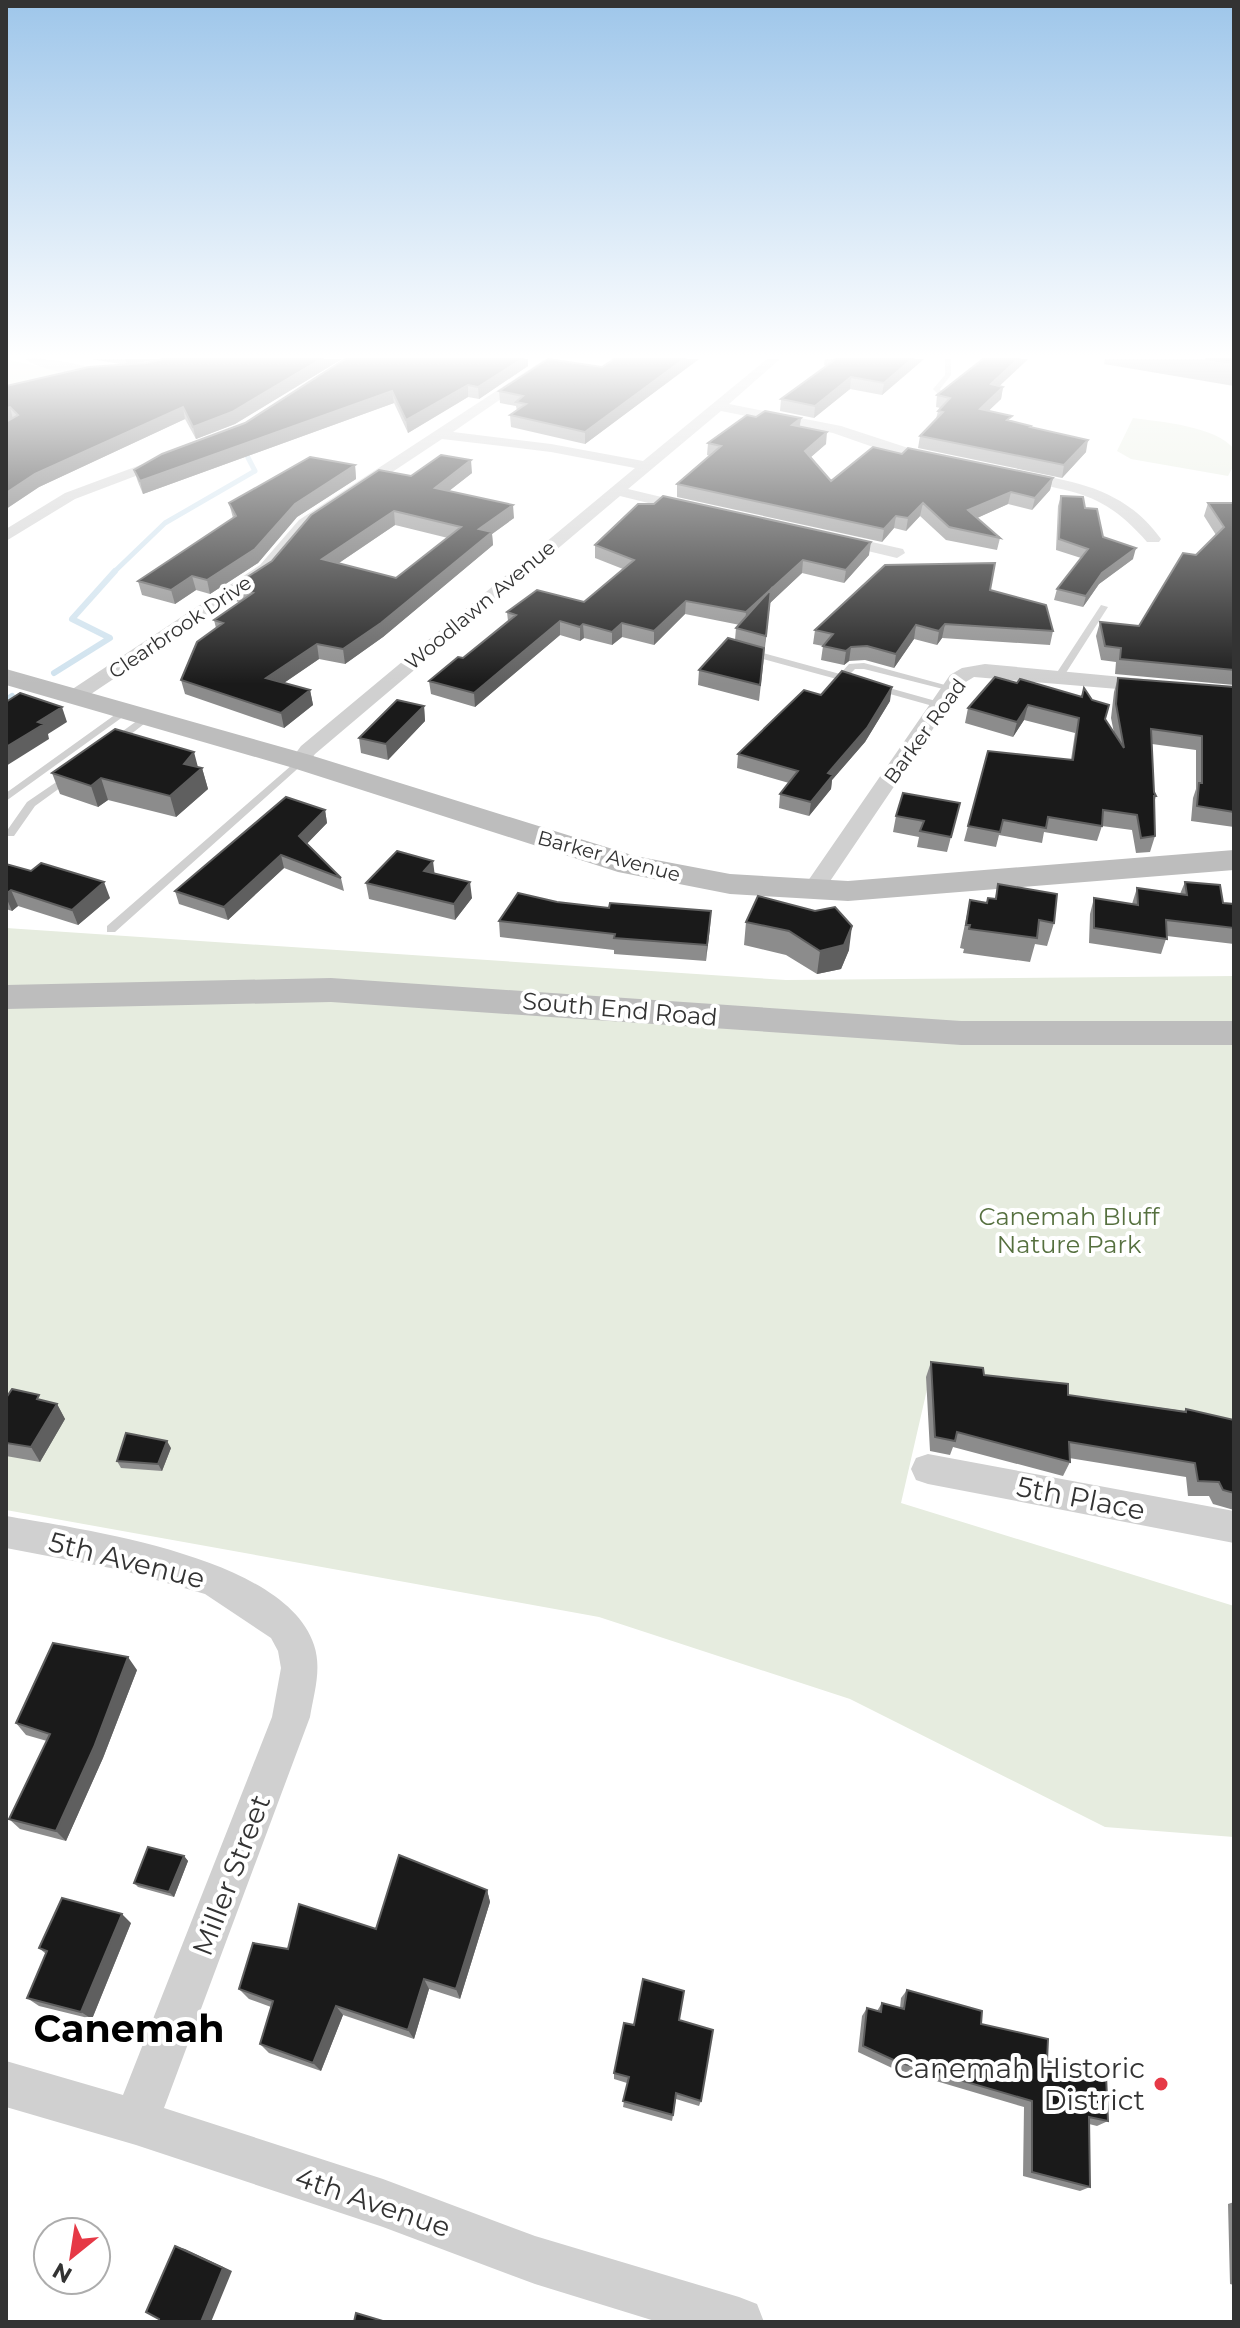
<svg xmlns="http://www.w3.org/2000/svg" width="1240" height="2328" viewBox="0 0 1240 2328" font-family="Montserrat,sans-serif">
<rect width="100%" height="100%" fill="#fff"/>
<path fill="#e6ecdf" d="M6,359L68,373L6,391Z
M1133,418C1161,422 1216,426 1234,449V465L1228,476L1131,459L1117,451Z
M6,928L786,980L1234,976V1426L931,1372L901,1503L1234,1606V1837L1105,1827L850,1699L599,1617L6,1510Z"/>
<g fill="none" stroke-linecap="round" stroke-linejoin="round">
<path stroke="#cfe2ee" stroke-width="5" d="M113,573L165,523L255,471L243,448"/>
<path stroke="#cfe2ee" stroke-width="6" d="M54,673L110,638L72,619L115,571
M6,700L12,696"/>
<path fill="#d0d0d0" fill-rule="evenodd" d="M945,359H951V375L940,389L942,393L939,395L933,389L945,375Z
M1101,605L1108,607L1062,679H1056L1054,677Z
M748,649L840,674L849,664L864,663L956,688L951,691L864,669H855L848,676L858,679L860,681L855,684L745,654V650Z
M875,684L943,703L945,705L940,708L872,689V685Z
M123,709L131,711L6,801V793Z
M145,715L153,717L117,745H109V741Z
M300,758L304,759V763L115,932H107V926Z
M71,772L76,775L75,777L35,806L14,836H6V832L27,802Z"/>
<path fill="#d0d0d0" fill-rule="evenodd" d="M25,359C56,356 87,370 119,369C140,368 160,357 180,359C152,383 53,380 25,359Z
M545,359H559L453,432L551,444L643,461L767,359H780L729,404L841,426L945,460L938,464L896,455L833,433L721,411L628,489L699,506V512L693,514L620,496L315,754L307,765H293L290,761L301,746L635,468L551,452L442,439L311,526L272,573L82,700H68L65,696L68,692L260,565L299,520Z
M170,454L175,455V461L75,499L6,541V529L65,493Z
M1014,470C1074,482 1122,486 1161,539L1159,542H1147C1101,489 1072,493 1009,478V472Z
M836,534L903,549L905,553L897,558L830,542L828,539Z
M985,664L1154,680L1164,686L1154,692L974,677L964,683L820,896H804L801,891L950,675L962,668Z
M928,1454L1234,1511V1543L928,1484L916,1480L911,1469L916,1458Z
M6,1516C86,1530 286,1557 314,1645C322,1669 314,1693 310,1717L164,2108L383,2179L535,2236L739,2297L757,2304L764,2322H658L535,2284L383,2227L136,2145L6,2107V2061L123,2095L272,1717L281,1668L278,1651L271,1638L205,1594L121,1570L6,1548Z"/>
<path fill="#bdbdbd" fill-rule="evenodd" d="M6,669L310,755L635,856L730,874L848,881L1234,850V870L848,901L730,894L618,872L290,767L6,685Z
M331,978L961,1021H1234V1045H961L331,1002L6,1009V985Z"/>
</g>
<path fill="#8c8c8c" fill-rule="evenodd" d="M92,359H159L131,364L146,363L163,359H342L235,424L196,439L185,419L39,487L6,509V386L125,365Z
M345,359L528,366L479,399L468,397L408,433L394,403L143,494L138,482L134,470L245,423Z
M614,359H699L585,444L511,427L510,415L517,411L516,406L500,403L499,391L602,367Z
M825,359H924L882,395L850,389L814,418L780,411L781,399L827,366L824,365Z
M978,359H1028L999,386L1003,387L1001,399L988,411L1011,421L1031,428L1086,452L1062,478L918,448L920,436L936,419L938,411L940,408L936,407L937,395L982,359Z
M1105,359H1234V386L1104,364Z
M756,417L801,418L800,426L826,444L811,457L831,481L902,454L1053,478L1050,490L1032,510L1008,504L977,518L1000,538L997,550L946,540L920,516L906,531L894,528L882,542L677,497V484L710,456L707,455L708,443Z
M355,465L356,479L297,517L258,563L210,594L196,590L175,604L142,595L138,581L233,518L229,503Z
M472,473L449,491L514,518L492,534L493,545L383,637L345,664L319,659L284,683L310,690L313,705L284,728L185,694L181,680L216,628L214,620L239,602L235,601L232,587L411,476ZM395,525L448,538L396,578L339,563Z
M1061,496L1085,508L1103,537L1133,559L1099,584L1083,607L1054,600L1057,589L1081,558L1056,550L1058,506Z
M1208,503H1234V685L1115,674L1116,662L1101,660L1096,636L1100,622L1139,626L1196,555L1216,535L1204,516Z
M595,545L869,555L844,583L802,573L770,603L759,701L698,685L699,670L735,640L736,628L740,625L685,614L654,645L622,637L612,645L584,638L580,641L560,635L475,707L431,694L429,681L463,658L508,621L507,612L584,602L623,569L595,558Z
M990,590L1053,631L1050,645L942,638L937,645L914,639L894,668L865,660L849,661L844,665L821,660L823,646L813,644L815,630Z
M1118,678L1234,687V827L1191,821L1193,798L1196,789V750L1152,744L1154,792L1156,796L1154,803L1155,836L1150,852L1136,853L1132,830L1102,826L1097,841L1044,832L1042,843L999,835L996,847L964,841L968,826L1071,760L1075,733L1024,720L1013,737L965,723L968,708L1017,683L1081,697L1084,688L1114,733L1111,718L1114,692Z
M821,695L890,701L865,742L832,780L831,789L809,816L779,808L780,794L789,783L737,768L738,754Z
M424,706L425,721L388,760L361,753L359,738Z
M198,767L202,768L208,789L176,817L108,800L98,807L60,794L52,773Z
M960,803L947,852L917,847L919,837L893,832L896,816Z
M325,810L327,823L307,843L341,878L344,891L284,868L228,920L179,904L175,891Z
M6,864L110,898L78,925L18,906L12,911L6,909Z
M435,874L472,898L455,920L369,899L366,883Z
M1185,882L1223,903L1234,904V944L1167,936L1161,954L1089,943L1090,914L1094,898L1132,904L1137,888L1180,894Z
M998,884L1054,923L1047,946L1035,944L1030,962L963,953L964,949L960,948L970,900L987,903L995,899Z
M758,896L849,950L841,969L817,974L786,955L744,945L746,922Z
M557,902L609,908L711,911L706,961L614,954V950L500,937L499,921Z
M931,1362L1068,1395L1184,1411L1186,1409L1234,1420V1510L1213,1504L1209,1496H1188L1186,1477L1069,1458L1070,1462L1063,1476L953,1447L950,1455L930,1451L926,1377Z
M6,1398L42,1400L57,1404L65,1419L40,1462L6,1456Z
M171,1448L162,1471L121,1468L117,1461Z
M137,1670L103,1758L66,1841L20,1829L9,1819L47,1741L26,1735L16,1723Z
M184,1856L188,1861L174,1897L138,1887L134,1883Z
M487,1890L490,1902L460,1999L429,1989L414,2039L343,2015L321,2071L269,2053L260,2044L271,2007L249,1999L239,1989L288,1949L376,1929Z
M131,1923L92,2019L39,2006L27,1998L46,1954L39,1948Z
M907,1990L981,2024L1047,2061L1108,2121L1097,2126L1089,2124L1090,2187L1080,2191L1023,2176L1024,2107L892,2068L858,2052L862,2016L867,2008L877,2011L882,2003L900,2008L901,1998Z
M679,2020L701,2101L699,2106L676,2099L672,2121L623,2107L627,2083L614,2079V2073L634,2025Z
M1234,2202V2285L1230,2284L1228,2204Z"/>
<path fill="#5f5f5f" d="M126,359H159L127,365Z
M321,359H342L235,424L196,439L193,427Z
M522,359H528V366L479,399L478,387Z
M684,359H699L585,444V432Z
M912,359H924L882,395L884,383Z
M1018,359H1028L989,396L991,384Z
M851,377L850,389L814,418L815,406Z
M468,385V397L408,433L406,420Z
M1003,387L1001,399L978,421L980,409Z
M392,391L394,403L143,494L140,481Z
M10,407L13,419L6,422V408Z
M183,407L185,419L39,487L6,509V493L35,474Z
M801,418L799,429L792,425Z
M827,432L826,444L804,463L805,451Z
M1088,440L1086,452L1062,478L1064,465Z
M471,460L472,473L436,501L435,488Z
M355,465L356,479L297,517L258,563L210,594L207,580L295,504Z
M1053,478L1050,490L1032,510L1035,498Z
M1011,492L1008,504L966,523L968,510Z
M923,503L920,516L906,531L908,518Z
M513,505L514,518L492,534L493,545L383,637L345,664L343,649L479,529Z
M394,511L395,525L324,573L322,559Z
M896,516L894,528L882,542L884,529Z
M871,542L869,555L844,583L846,570Z
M1136,548L1133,559L1099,584L1083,607L1086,596L1102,573Z
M803,560L802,573L770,603L764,651L769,603L745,626L746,612Z
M192,576L196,590L175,604L171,590Z
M686,601L685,614L654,645V631Z
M560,621V635L475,707L474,693Z
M622,623V637L612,645V632Z
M583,624L584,638L580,641V627Z
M945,624L942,638L937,645L939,631Z
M916,625L914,639L894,668L896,654Z
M317,644L319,659L269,693L266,678Z
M851,647L849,661L844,665L846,651Z
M892,687L890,701L865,742L832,780L831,789L809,816L811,802L828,773Z
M310,690L313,705L284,728L281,713Z
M1028,705L1024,720L1013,737L1017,722Z
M424,706L425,721L388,760L386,744Z
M62,707L67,722L48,734L49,739L6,766V747L38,722Z
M194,752L199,771L202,768L208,789L176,817L170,796L184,764Z
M101,778L108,800L98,807L91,786Z
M325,810L327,823L302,849L299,836Z
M281,855L284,868L228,920L224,907Z
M433,861L435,877L424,871Z
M104,882L110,898L78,925L72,910Z
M470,882L472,898L455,920L454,904Z
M11,890L18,906L12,911L6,897V894Z
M711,911L710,927L706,961L707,945Z
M852,926L849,950L841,969L817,974L820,951Z
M57,1404L65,1419L40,1462L31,1447Z
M167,1441L171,1448L162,1471L158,1464Z
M128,1657L137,1670L103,1758L66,1841L56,1831Z
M184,1856L188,1861L174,1897L169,1892Z
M487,1890L490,1902L460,1999L456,1989Z
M122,1914L131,1923L92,2019L81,2012Z
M424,1979L429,1989L414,2039L408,2030Z
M336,2006L343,2015L321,2071L313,2063Z
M175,2246L185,2249L232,2271L211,2322H201Z"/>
<path fill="#1a1a1a" stroke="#5f5f5f" stroke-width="2" fill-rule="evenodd" d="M163,359H321L232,412L193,427L183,407L35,474L6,493V422L18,415L10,407L6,408V386L89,367L146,363Z
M345,359H522L478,387L468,385L406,420L392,391L140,481L134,470L162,454L245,423Z
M548,359L602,367L614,359H684L585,432L510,415L526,404L516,402L523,396L499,391Z
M836,359H912L884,383L851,377L815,406L781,399Z
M983,359H1018L991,384L1003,387L980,409L1012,416L1007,420L1031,426L1030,427L1088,440L1064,465L920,436L943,412L938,411L950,398L937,395Z
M1205,359H1234V363Z
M765,411L801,418L792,425L827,432L805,451L831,481L873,447L902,454L908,448L1053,478L1035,498L1011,492L968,510L1000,538L949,527L923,503L908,518L896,516L884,529L677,484L721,446L708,443L747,415L756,417Z
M441,455L471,460L435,488L513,505L479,529L492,532L381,623L343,649L317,644L266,678L310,690L281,713L181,680L197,642L223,623L214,620L253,593L232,587L272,561L311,515L379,470L411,476ZM394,511L461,527L396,578L322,559Z
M310,457L355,465L295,504L255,549L207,580L192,576L171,590L138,581L236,516L229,503Z
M663,496L871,542L846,570L803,560L746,612L686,601L654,631L622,623L612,632L583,624L580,627L560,621L474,693L429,681L458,657L463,658L516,615L507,612L537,590L584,602L634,560L595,545L638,504H654Z
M1061,496L1083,497L1085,508L1097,509L1103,537L1136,548L1102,573L1086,596L1057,589L1088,549L1059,539Z
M1208,503H1234V670L1120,659L1121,648L1105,646L1100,622L1139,626L1183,553L1196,555L1224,527Z
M995,563L990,590L1046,605L1053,631L945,624L939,631L916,625L896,654L867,646L851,647L846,651L823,646L833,634L815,630L885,565Z
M771,589L766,636L736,628Z
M728,638L764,648L760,685L699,670Z
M842,671L892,687L867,728L828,773L833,775L811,802L780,794L798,771L738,754L804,690L821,695Z
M995,677L1017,683L1020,679L1082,697L1084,688L1092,700L1109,705L1105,719L1124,748L1116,704L1118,678L1234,687V812L1197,806L1199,783H1202V736L1151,729L1154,792L1156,796H1154L1155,836L1141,838L1137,815L1103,810L1102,826L1048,817L1046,828L1003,820L1000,832L968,826L988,751L1073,760L1079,718L1028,705L1017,722L968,708Z
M20,693L62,707L38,722L44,724L6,747V702Z
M397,700L424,706L386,744L359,738Z
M115,729L194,752L184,764L202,768L170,796L101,778L91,786L52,773Z
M903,793L960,803L951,837L920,831L924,821L896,816Z
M286,797L325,810L299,836L341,878L281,855L224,907L175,891Z
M397,851L433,861L424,871L470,882L454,904L366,883Z
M41,863L104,882L72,910L11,890L6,894V864L31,871Z
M1185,882L1220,885L1223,903L1234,904V928L1166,920L1167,939L1094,928V898L1138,905L1137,888L1187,895Z
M998,884L1057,894L1054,923L1039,920L1037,938L969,929L970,925H966L970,900L987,903L988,898L996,899Z
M518,893L557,902L609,908L610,903L711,911L707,945L614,938L615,934L499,921Z
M758,896L815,911L835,907L852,926L844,945L820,951L789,931L746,922Z
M931,1362L983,1368L984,1375L1068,1384V1395L1186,1412V1409L1234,1420V1493L1223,1490L1219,1482L1198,1481L1195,1463L1069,1442L1070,1462L957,1432L955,1441L935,1437Z
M12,1389L39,1395L37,1399L57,1404L31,1447L6,1443V1398Z
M126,1433L167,1441L158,1464L117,1461Z
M53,1643L128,1657L94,1747L56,1831L9,1819L50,1734L16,1723Z
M148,1847L184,1856L169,1892L134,1883Z
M399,1855L487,1890L456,1989L424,1979L408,2030L336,2006L313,2063L260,2044L273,2001L239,1989L253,1943L288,1949L299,1904L376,1929Z
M62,1898L122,1914L81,2012L27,1998L47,1951L39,1948Z
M643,1979L684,1991L679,2020L713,2030L701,2101L676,2093L673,2115L623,2101L629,2077L614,2073L624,2023L634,2025Z
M907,1990L982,2011L981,2024L1048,2039L1047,2061L1106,2075L1108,2121L1089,2117L1090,2187L1032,2172V2101L898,2062L863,2046L867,2008L881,2012L882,2003L904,2009Z
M175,2246L223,2268L201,2322H158L159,2319L146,2312Z
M356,2313L386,2322H354Z"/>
<linearGradient id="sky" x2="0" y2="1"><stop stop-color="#9ec6ea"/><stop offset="0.52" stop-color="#fff"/><stop offset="1" stop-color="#fff" stop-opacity="0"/></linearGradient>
<rect width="1240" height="684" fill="url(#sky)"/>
<circle fill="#e63946" stroke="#fff" stroke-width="3" cx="1161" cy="2084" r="8"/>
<g text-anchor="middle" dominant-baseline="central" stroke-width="8" stroke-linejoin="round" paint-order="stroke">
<g font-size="20" fill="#333" stroke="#fff">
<text transform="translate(480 605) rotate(-40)">Woodlawn Avenue</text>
<text transform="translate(180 627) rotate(-34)">Clearbrook Drive</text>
<text transform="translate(925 731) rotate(-54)">Barker Road</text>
<text transform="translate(609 856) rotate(15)">Barker Avenue</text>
</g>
<g font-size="24" fill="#333" stroke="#fff">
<text transform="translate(620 1009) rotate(5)">South End Road</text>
</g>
<g font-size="24" fill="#56703f" stroke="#fff">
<text x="1069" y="1216">Canemah Bluff<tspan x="1069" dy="28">Nature Park</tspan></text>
</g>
<g font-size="28" fill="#333" stroke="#fff">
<text transform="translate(1081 1498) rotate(11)">5th Place</text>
<text transform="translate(127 1560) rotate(14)">5th Avenue</text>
<text transform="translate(231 1875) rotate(-69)">Miller Street</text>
<text transform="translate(373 2202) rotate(19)">4th Avenue</text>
</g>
<g font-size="28" fill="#333" stroke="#fff" text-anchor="end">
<text x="1145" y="2068">Canemah Historic<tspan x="1145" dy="32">District</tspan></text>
</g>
<g font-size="38" font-weight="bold" fill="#000" stroke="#fff">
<text x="129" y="2028">Canemah</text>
</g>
</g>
<rect width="1240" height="2328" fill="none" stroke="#333333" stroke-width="16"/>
<g transform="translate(72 2256) rotate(210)"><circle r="38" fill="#ffffff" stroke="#adadad" stroke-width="2"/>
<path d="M0-6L14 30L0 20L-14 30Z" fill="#e63946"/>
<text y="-12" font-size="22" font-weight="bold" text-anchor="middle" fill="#333333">N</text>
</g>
</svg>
